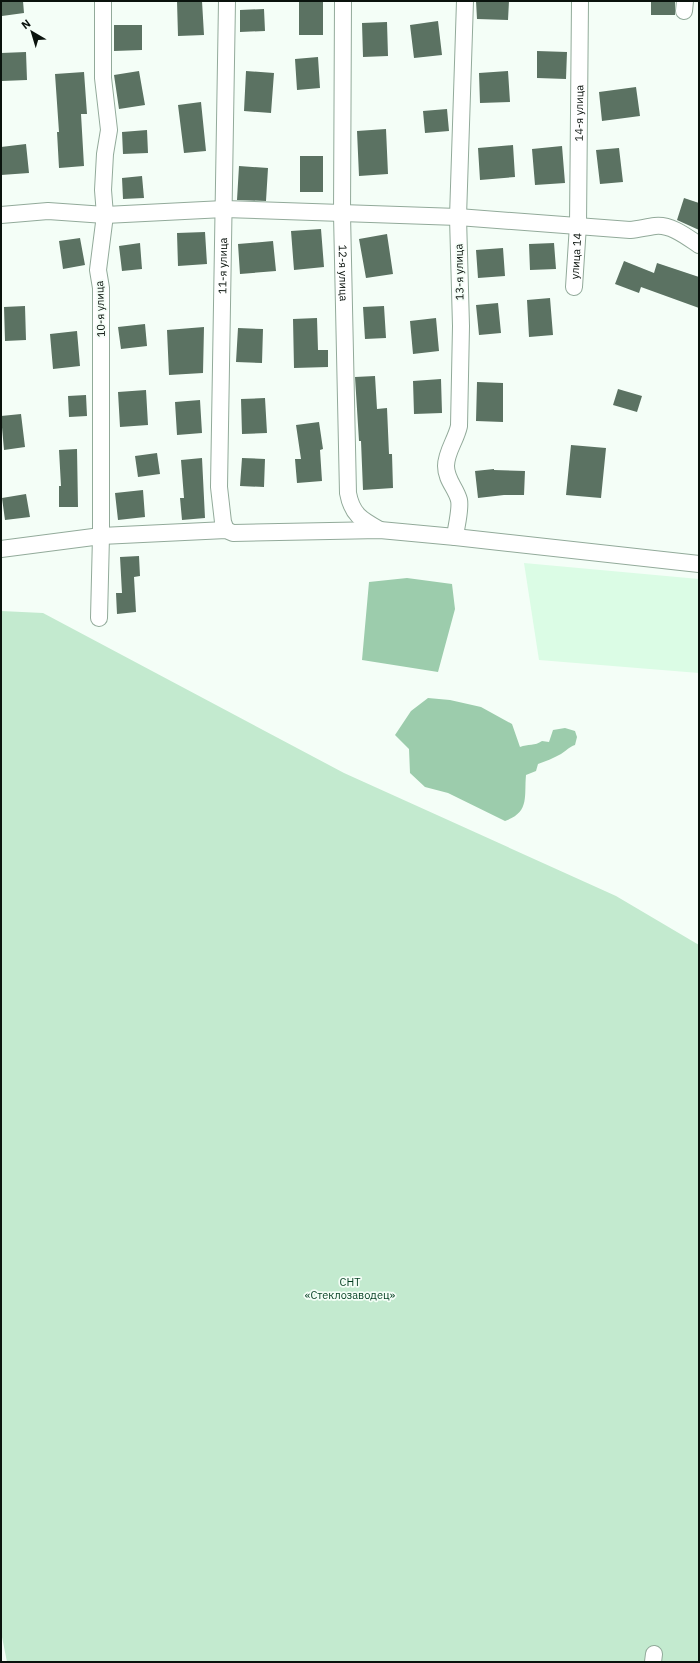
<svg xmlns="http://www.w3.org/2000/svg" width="700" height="1663" viewBox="0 0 700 1663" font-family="'IBM Plex Sans',sans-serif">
<rect width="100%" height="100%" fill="#f4fef7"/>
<path fill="#dbfce5" d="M524,563L699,579V673L539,660Z"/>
<path fill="#c3eacf" d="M1,611L43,613L344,773L616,896L699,945V1662H7L1,1632Z"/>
<path fill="#9cccac" d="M407,578L452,584L455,609L438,672L362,660L369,582Z
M428,698L450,700L481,707L512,724L520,747C528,744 535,746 542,741L549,742L553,730L565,728L575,731L577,737L575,745C569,747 567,750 561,754C554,758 546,761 538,764L536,771L526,775C524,797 530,812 505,821L448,793L425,787L410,773L409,749L395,735L411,711Z"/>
<path fill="#5b7262" d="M1,1H23L24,13L2,16Z
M177,1H202L204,35L178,36Z
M299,1H323V35H299Z
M476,1H509L508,20L477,19Z
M651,1H675V15H651Z
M264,9L265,31L240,32V10Z
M438,21L442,55L414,58L410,25Z
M387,22L388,56L363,57L362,23Z
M114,25H142V50L114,51Z
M537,51L567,52L566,79L537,78Z
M26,52L27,80L2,81L1,53Z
M318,57L320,88L297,90L295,59Z
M139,71L145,105L119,109L114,75Z
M246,71L274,73L271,113L244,111Z
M508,71L510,102L480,103L479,73Z
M84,72L87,114H81L84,166L59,168L57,132H59L55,74Z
M636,87L640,116L602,121L599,92Z
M201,102L206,151L184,153L178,105Z
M447,109L449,131L425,133L423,111Z
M386,129L388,174L359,176L357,131Z
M147,130L148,153L123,154L122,132Z
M26,144L29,173L1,175V147Z
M513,145L515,177L480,180L478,148Z
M562,146L565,183L535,185L532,149Z
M619,148L623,182L600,184L596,150Z
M300,156H323V192H300Z
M239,166L268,168L266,201L237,200Z
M142,176L144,198L123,199L122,178Z
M684,198L699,203V230L677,220Z
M321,229L324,267L294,270L291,231Z
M205,232L207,264L178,266L177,233Z
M387,234L393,274L366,278L359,239Z
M80,238L85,265L63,269L59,241Z
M273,241L276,271L240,274L238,244Z
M140,243L142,269L122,271L119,246Z
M554,243L556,269L530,270L529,244Z
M503,248L505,276L478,278L476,250Z
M624,261L654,273L657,263L699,277V308L641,287L639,293L615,284Z
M550,298L553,335L529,337L527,300Z
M498,303L501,333L479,335L476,305Z
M25,306L26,340L5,341L4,307Z
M384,306L386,338L365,339L363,307Z
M317,318L318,350H328V367L294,368L293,319Z
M436,318L439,351L413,354L410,321Z
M145,324L147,346L121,349L118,327Z
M204,327L203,373L169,375L167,330Z
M238,328L263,329L262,363L236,362Z
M77,331L80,366L53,369L50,334Z
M375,376L377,409L387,408L389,454H392L393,488L363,490L361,441H359L355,377Z
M441,379L442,413L414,414L413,381Z
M477,382L503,383V422L476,421Z
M618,389L642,396L637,412L613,405Z
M146,390L148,425L120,427L118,392Z
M86,395L87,416L69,417L68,396Z
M265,398L267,433L242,434L241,399Z
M200,400L202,433L177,435L175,402Z
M21,414L25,447L4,450L1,416Z
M319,422L323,449L320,450L322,481L297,483L295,459H301L296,425Z
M571,445L606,448L601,498L566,495Z
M77,449L78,507H59V486H61L59,450Z
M157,453L160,474L138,477L135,456Z
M202,458L205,518L182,520L180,498H184L181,460Z
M242,458L265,459L264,487L240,486Z
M494,469V470L525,471L524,495H504L478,498L475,471Z
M143,490L145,517L118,520L115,493Z
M26,494L30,517L5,520L2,498Z
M139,556L140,576L134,577L136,612L117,614L116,593H122L120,557Z"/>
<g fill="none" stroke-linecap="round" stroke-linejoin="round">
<defs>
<g id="minor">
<path id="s1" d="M343,1L342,214L348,493C352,515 362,520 380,530"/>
<path d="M684,11L685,1"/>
<path d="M1,215L48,211L105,215L224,209L458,217L630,230C639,229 647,227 655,226C671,224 687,237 699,245"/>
<path id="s2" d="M574,287L578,225L580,1"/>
<path id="s3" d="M226,530L223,522L219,487L227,1"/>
<path d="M455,537C456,527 461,509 459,500C456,488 446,480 446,466C446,452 456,440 459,426L461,326L458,217L465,1"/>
<path d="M1,549L101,536L226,530L233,533L380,530L455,537L699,564"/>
<path d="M99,618L101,536V288L98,270L105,215L103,190L105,154L109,130L103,78V1"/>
<path d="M653,1662L654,1654"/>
</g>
</defs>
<use href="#minor" stroke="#92aa9a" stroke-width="18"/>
<use href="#minor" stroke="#fff" stroke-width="16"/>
</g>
<g text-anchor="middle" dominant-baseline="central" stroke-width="3.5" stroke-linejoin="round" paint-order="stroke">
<g font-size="11" fill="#0a130d" stroke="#f4fef7">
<text stroke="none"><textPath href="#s2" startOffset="174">14-я улица</textPath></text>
<text stroke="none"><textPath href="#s2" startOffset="31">улица 14</textPath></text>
<text stroke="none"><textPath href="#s3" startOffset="265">11-я улица</textPath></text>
<text transform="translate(459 272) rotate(-91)">13-я улица</text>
<text stroke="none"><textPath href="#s1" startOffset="272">12-я улица</textPath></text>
<text transform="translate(100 309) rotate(-92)">10-я улица</text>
</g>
<g font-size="11" fill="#003c1e" stroke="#f4fef7">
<text x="350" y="1282">СНТ<tspan x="350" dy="13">«Стеклозаводец»</tspan></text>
</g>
</g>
<rect width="700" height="1663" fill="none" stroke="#0a130d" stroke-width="4"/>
<g transform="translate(32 32) rotate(322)" stroke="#f4fef7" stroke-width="3" paint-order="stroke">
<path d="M0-3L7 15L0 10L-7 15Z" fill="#0a130d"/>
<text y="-6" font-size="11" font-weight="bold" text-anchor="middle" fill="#0a130d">N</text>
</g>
</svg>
